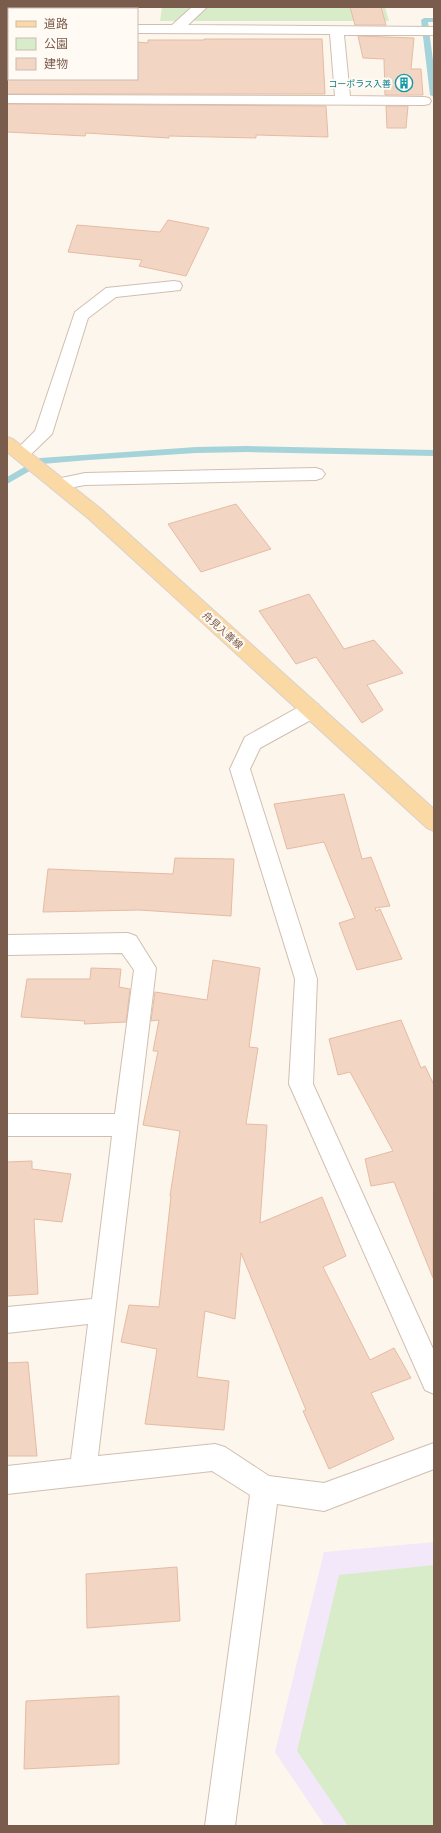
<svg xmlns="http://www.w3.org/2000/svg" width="441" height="1833" viewBox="0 0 441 1833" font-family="'Public Sans','Noto Sans JP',sans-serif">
<rect width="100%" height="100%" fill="#fdf6ec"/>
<path fill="#f3e8fa" d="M434,1542V1826H325L275,1752L324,1552Z"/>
<path fill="#d8ecc9" d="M162,7H385L389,21H160Z
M434,1565V1826H348L297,1751L339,1575Z"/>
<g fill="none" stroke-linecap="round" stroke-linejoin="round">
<path fill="#a5d3da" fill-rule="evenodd" d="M424,18H434V22H428L434,68V97L430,95L421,20Z
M247,446L434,450V456L247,452L196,453L89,460L42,464L7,484V477L40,458L196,447Z"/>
</g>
<path fill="#f3d5c3" stroke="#e6bba3" d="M350,7H381L386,25H355Z
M358,36L414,38L411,69H421L423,95H385L384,59L363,58Z
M204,39H322L325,94H7V79H137V42L148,43V40H204Z
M7,104L326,106L328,137L256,135V138L169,136V138L86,133L85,136L7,132Z
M386,106H408L406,128H387Z
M168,220L209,228L186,276L139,266L142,260L68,252L77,225L160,232Z
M236,504L271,549L201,572L168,524Z
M309,594L344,649L374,640L403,673L367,685L383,710L362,723L316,657L296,664L259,611Z
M344,794L362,859L371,857L390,906L375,908L376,911L380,909L402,959L357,970L339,923L355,918L324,842L287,849L274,804Z
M175,858L234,859L231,916L139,910L43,912L48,869L173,874Z
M213,960L260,968L249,1047L258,1048L246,1124L267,1125L260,1223L322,1197L346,1256L323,1267L370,1360L394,1348L411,1378L371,1393L394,1439L329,1469L303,1411L306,1410L241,1253L235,1319L205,1311L197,1377L229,1381L224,1430L145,1424L157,1349L121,1342L129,1305L159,1307L171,1196H170L180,1131L143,1125L158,1051H153L159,1020L151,1021L155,992L207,1000Z
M91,968L121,969L119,987L130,989L126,1022L84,1024L85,1021L21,1017L27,979H90Z
M401,1020L421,1068L425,1066L434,1085L433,1278L394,1182L371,1186L365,1159L393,1151L350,1072L338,1075L329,1039Z
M32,1161V1169L71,1174L62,1222L34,1219L38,1294L7,1296V1162Z
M28,1362L37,1456H7V1363Z
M177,1567L180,1621L87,1628L86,1574Z
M119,1696V1764L24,1769L26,1701Z"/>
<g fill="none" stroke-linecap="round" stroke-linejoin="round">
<defs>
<path id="minor" d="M192,7H207L188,25L434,27V35H344L350,96L424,97L429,98L431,101L429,104L424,105L7,103V95L335,96L330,34L137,33V25H172Z
M7,25H9V33H7Z
M174,281L180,282L182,286L180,290L116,297L88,318L52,434L27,458L21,460L15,458L12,454L35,431L75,312L106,288Z
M316,468L322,470L325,474L322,478L316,480L85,485L58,490L52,488L49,484L52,480L85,473Z
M311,702L318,704L321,710L318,716L260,748L250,769L317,979L313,1084L434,1351V1394L425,1390L289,1084L295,979L230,769L245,737L304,704Z
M128,933L136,936L156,968L98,1456L215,1444L225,1447L269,1476L324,1483L434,1443V1469L324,1511L277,1504L235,1826H205L250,1495L212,1471L7,1494V1466L71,1459L88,1324L7,1333V1307L92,1299L112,1136H7V1114H115L134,970L122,953L7,955V935Z"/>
<path id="major" d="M7,437L13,439L101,509L434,809V831L427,828L89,519L7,452Z"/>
</defs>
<use href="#minor" stroke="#d1beb0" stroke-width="2"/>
<use href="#major" stroke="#dad1cd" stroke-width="2"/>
<use href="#minor" fill="#fff" fill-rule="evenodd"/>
<use href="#major" fill="#fbd9a5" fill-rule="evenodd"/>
</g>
<defs>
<symbol id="building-ring" viewBox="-11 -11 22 22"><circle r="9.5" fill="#fffaf3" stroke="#0f9aa8" stroke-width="1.5"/><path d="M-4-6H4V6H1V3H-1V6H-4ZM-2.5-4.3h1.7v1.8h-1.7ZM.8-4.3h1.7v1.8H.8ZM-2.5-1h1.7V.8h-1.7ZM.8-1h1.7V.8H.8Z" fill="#0f9aa8"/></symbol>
</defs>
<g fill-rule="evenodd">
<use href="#building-ring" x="394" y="73" width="20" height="20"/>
</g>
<g text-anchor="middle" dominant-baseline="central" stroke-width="4" stroke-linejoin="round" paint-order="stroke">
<g font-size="9" fill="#0d838f" stroke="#fffaf3" text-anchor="end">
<text x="391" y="83">コーポラス入善</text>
</g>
<g font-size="10" fill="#7a5c4d" stroke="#fffaf3">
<text transform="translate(223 630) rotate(42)">舟見入善線</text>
</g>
</g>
<rect width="441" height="1833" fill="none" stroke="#7a5c4d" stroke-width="16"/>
<rect x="8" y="8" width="130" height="72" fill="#fffaf3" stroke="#cabbb1"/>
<rect x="16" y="21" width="20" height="6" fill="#fbd9a5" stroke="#cabbb1"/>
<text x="44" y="28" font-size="12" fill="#7a5c4d">道路</text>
<rect x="16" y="38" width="20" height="12" fill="#d8ecc9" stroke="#cabbb1"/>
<text x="44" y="48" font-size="12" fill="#7a5c4d">公園</text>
<rect x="16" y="58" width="20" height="12" fill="#f3d5c3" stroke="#cabbb1"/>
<text x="44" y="68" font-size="12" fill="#7a5c4d">建物</text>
</svg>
